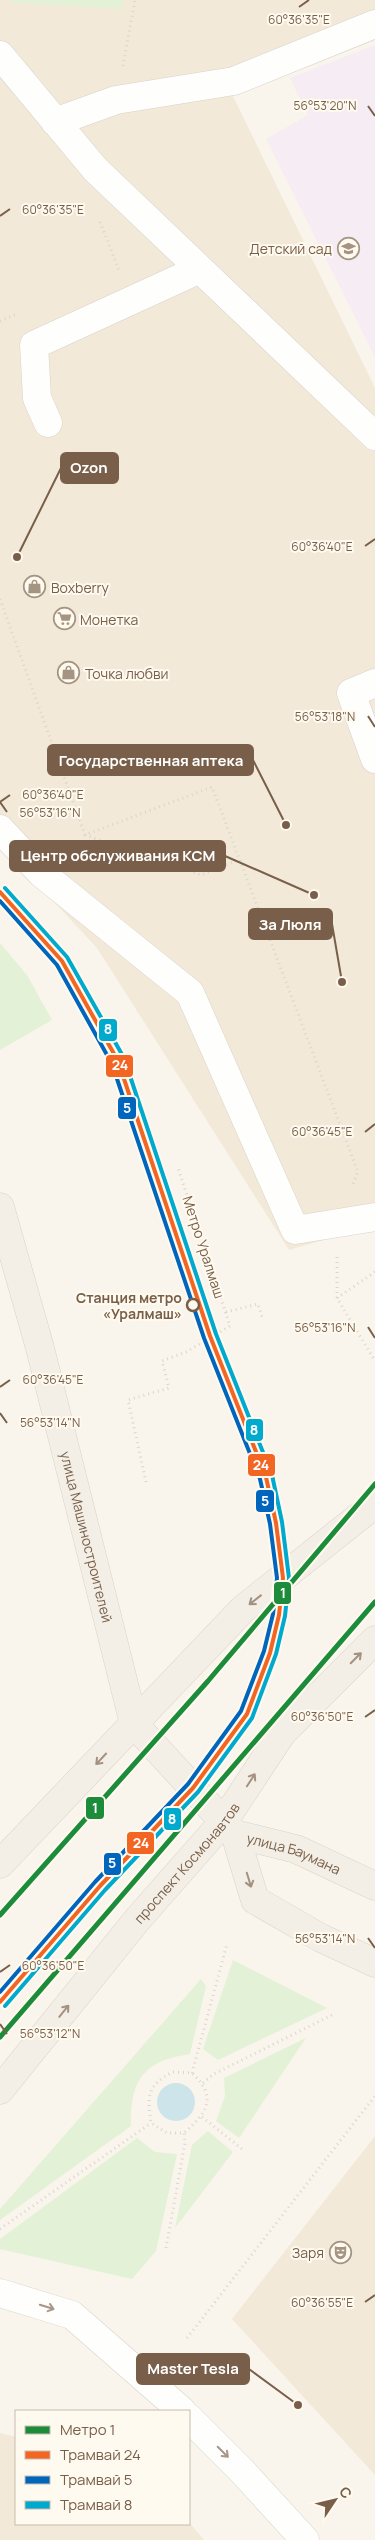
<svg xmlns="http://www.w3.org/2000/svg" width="375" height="2540" viewBox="0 0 375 2540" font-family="Manrope,sans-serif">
<rect width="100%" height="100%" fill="#f9f5ec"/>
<path fill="#f2e9d9" d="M0,0H375V26L229,88L375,388V1225L289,1250L97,948L0,844Z
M375,2136V2475L232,2319Z
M0,2433L16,2437V2524L189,2522L204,2540H0Z"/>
<path fill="#f6ecf4" d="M375,45V357L266,139L308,115L290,78Z"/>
<path fill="#e3f1d6" d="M12,0H123L122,9L12,3Z
M0,943L27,975L52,1020L0,1050Z
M233,1960L327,2008L218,2060L203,2049Z
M201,1979L206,1986L190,2054C143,2061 130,2080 131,2126L0,2220V2209Z
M306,2038L239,2138L216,2121L225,2096L224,2078Z
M208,2131L233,2152L175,2228L192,2145Z
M137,2138L155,2152L177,2154L156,2251L132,2279L0,2249V2239Z"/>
<path fill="#cde4ea" d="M157 2102a19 19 0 1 1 38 0a19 19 0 1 1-38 0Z"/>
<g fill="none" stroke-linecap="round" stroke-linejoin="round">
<defs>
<path id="minor" d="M0,55L95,169L375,436
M55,122L116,100L234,81L375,24
M48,423L37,398L34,345L200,269
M375,683L351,693L375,759
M0,829L41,873L190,993L295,1230L375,1217
M0,2293L72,2315L182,2411
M189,2418L242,2471L305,2540"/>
<g id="major">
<path id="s1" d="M0,1207L40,1348L134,1724L235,1834L255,1900L321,1938L375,1963"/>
<path id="s2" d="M235,1834L296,1849L375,1886"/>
<path d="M0,1864L243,1609L375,1504"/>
<path id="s3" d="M0,2090L137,1920L224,1821L282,1733L375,1640"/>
</g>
</defs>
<use href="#minor" stroke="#d8d2ca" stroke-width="29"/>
<use href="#major" stroke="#dad2c9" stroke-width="29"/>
<path stroke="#dbd5cd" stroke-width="3" stroke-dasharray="1 4" stroke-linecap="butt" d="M123,66L135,0
M100,222L119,270
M0,321L17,314
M0,599L85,835L212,787L358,1172L352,1187
M85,835L201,875L238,860
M337,1257V1298
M375,1272L337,1298L375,1361
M226,1312L258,1304L262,1317
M146,1482L128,1400L169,1388L162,1361L186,1352L230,1326L178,1168
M173,2072L192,2073C218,2097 207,2113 184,2133H167L151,2123C147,2096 147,2085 173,2072Z
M192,2073L227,1944
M203,2083L214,2074L334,2014
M202,2117L242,2149
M0,2229L151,2123
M166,2248L185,2143L184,2133
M187,2338L375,2096"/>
<use href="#minor" stroke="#fefefc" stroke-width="28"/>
<use href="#major" stroke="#f3efe6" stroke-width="28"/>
<defs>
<path id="tram-1" d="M0,892L62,961L118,1061L210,1336L266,1477L276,1523L283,1578L279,1615L270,1653L247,1714L193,1788L100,1886L0,2002"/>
<path id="tram-2" d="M0,901L57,965L112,1064L204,1338L260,1479L270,1524L277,1578L273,1614L264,1651L241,1711L188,1784L95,1882L0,1992"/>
<path id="tram-3" d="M5,888L67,957L124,1058L216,1334L272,1475L282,1522L289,1578L285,1616L276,1654L252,1718L198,1792L105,1890L5,2006"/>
</defs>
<use href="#tram-1" stroke="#fffaef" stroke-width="8"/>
<use href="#tram-2" stroke="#fffaef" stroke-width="8"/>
<use href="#tram-3" stroke="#fffaef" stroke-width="8"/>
<use href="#tram-1" stroke="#f26522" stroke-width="4"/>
<use href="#tram-2" stroke="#0065bd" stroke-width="4"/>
<use href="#tram-3" stroke="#00a9ce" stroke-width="4"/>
<defs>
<path id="metro-1" d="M0,1915L208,1681L375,1484
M0,2037L375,1602"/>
</defs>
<use href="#metro-1" stroke="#fffaef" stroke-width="9"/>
<use href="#metro-1" stroke="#1c8c3a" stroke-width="5"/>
</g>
<defs><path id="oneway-shaft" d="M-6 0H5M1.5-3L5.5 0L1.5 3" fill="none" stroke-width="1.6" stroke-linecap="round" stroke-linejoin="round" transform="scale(1.25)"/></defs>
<g stroke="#a49180">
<use href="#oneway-shaft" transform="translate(255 1600) rotate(142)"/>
<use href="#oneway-shaft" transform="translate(356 1658) rotate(-45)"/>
<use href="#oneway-shaft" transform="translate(101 1759) rotate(133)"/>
<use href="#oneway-shaft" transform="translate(251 1780) rotate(-57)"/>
<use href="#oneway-shaft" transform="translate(249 1880) rotate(73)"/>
<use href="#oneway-shaft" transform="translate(64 2011) rotate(-51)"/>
</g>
<g stroke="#a89788">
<use href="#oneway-shaft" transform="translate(47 2307) rotate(17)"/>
<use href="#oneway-shaft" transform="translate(223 2452) rotate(45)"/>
</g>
<path fill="none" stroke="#795f49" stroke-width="2" d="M299,7L309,0M368,106L375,116M0,216L10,209M365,546L375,539M368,716L375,727M0,802L10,795M0,802L7,812M365,1132L375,1124M368,1327L375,1338M0,1387L10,1380M0,1413L7,1423M365,1717L375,1710M368,1938L375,1948M0,1972L10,1965M0,2024L7,2034M365,2302L375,2295"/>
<defs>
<symbol id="school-ring" viewBox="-11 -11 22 22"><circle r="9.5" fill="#fffaef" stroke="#a69482" stroke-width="1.5"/><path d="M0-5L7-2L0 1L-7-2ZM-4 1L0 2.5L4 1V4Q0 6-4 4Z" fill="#a69482"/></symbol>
<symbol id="shop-ring" viewBox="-11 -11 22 22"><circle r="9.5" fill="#fffaef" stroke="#a69482" stroke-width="1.5"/><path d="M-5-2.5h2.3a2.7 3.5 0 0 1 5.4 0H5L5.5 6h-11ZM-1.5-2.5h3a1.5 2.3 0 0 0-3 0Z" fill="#a69482"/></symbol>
<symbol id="supermarket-ring" viewBox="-11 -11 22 22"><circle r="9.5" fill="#fffaef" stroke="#a69482" stroke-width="1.5"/><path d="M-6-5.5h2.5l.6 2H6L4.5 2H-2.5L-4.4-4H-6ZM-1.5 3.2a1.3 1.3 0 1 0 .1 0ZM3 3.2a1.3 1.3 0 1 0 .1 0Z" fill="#a69482"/></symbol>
<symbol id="theatre-ring" viewBox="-11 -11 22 22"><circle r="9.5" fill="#fffaef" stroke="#a69482" stroke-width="1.5"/><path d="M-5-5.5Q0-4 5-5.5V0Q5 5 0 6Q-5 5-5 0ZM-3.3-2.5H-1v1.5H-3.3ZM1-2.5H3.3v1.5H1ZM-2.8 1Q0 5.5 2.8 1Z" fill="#a69482"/></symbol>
</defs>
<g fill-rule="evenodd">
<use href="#school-ring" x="336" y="236" width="25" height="25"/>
<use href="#shop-ring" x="22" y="574" width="25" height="25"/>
<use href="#supermarket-ring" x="52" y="606" width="25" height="25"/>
<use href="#shop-ring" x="56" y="660" width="25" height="25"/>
<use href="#theatre-ring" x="328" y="2240" width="25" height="25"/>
</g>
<circle fill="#fffaef" stroke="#795f49" stroke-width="2.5" cx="193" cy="1305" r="6"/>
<g text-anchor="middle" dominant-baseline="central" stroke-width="4" stroke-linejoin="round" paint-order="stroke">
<g font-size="14" fill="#795f49" stroke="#fffaef" text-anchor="start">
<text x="332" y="248" text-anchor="end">Детский сад</text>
<text x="51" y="587">Boxberry</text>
<text x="80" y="619">Монетка</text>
<text x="85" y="673">Точка любви</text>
<text x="324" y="2252" text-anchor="end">Заря</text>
</g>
<g font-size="14" fill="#795f49" stroke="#fffaef">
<text transform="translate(204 1247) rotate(72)">Метро Уралмаш</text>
<text stroke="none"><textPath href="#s1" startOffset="341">улица Машиностроителей</textPath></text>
<text stroke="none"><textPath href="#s2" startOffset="62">улица Баумана</textPath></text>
<text stroke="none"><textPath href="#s3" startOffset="294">проспект Космонавтов</textPath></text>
</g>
<g font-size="14" font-weight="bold" fill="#795f49" stroke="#fffaef" text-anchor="end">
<text x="182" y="1297">Станция метро<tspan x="182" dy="16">«Уралмаш»</tspan></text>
</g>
</g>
<g font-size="12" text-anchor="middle" fill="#795f49" stroke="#fffaef" stroke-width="4" stroke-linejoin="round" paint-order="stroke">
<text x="299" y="24">60°36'35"E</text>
<text x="325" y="110">56°53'20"N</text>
<text x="53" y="214">60°36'35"E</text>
<text x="322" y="551">60°36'40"E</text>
<text x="325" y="721">56°53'18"N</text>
<text x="53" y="799">60°36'40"E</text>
<text x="50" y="817">56°53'16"N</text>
<text x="322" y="1136">60°36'45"E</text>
<text x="325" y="1332">56°53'16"N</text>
<text x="53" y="1384">60°36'45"E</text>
<text x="50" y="1427">56°53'14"N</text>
<text x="322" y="1721">60°36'50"E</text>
<text x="325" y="1943">56°53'14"N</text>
<text x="53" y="1970">60°36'50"E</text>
<text x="50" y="2038">56°53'12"N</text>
<text x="322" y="2307">60°36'55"E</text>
</g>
<path fill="none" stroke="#795f49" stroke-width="2" d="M17 557L61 468M286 825L253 760M314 895L225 856M342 982L332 924M298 2405L249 2369"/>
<g fill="#795f49" stroke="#fffaef" stroke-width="2">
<circle cx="17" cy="557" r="5"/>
<circle cx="286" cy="825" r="5"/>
<circle cx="314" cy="895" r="5"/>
<circle cx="342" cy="982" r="5"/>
<circle cx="298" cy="2405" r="5"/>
</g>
<g fill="#795f49" stroke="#795f49" stroke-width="2">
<rect x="61" y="453" width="57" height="30" rx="5"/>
<rect x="48" y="745" width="205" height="30" rx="5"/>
<rect x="10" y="841" width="215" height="30" rx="5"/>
<rect x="249" y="909" width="83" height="30" rx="5"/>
<rect x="137" y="2354" width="112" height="30" rx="5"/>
</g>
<g font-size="15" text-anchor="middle" font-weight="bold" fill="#fff">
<text x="89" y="473">Ozon</text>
<text x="151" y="766">Государственная аптека</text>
<text x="118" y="861">Центр обслуживания КСМ</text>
<text x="290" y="930">За Люля</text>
<text x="193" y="2374">Master Tesla</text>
</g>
<g stroke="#fffaef" stroke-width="2">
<rect x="98" y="1018" width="20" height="24" rx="5" fill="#00a9ce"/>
<rect x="105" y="1054" width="29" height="24" rx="5" fill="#f26522"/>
<rect x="117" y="1096" width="20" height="24" rx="5" fill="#0065bd"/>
<rect x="245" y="1418" width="19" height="24" rx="5" fill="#00a9ce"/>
<rect x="247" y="1453" width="29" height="24" rx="5" fill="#f26522"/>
<rect x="255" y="1489" width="20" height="24" rx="5" fill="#0065bd"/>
<rect x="273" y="1581" width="19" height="24" rx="5" fill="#1c8c3a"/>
<rect x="85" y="1796" width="20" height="24" rx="5" fill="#1c8c3a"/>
<rect x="163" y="1807" width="19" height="24" rx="5" fill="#00a9ce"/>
<rect x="126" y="1831" width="29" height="24" rx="5" fill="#f26522"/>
<rect x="103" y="1852" width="19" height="24" rx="5" fill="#0065bd"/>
</g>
<g font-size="14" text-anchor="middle" font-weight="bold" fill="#fff">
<text x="108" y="1034">8</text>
<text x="120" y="1070">24</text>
<text x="127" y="1113">5</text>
<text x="254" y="1435">8</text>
<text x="261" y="1470">24</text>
<text x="265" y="1506">5</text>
<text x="283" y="1598">1</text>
<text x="95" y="1813">1</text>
<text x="172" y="1824">8</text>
<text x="141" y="1848">24</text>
<text x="112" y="1868">5</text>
</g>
<rect x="15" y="2410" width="175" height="115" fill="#fffaef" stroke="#c9bcad"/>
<rect x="25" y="2426" width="25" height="8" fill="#1c8c3a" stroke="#c9bcad"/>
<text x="60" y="2435" font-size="15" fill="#795f49">Метро 1</text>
<rect x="25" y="2451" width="25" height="8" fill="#f26522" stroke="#c9bcad"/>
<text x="60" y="2460" font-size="15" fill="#795f49">Трамвай 24</text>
<rect x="25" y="2476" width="25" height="8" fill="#0065bd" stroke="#c9bcad"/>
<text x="60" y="2485" font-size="15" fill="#795f49">Трамвай 5</text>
<rect x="25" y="2501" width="25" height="8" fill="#00a9ce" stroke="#c9bcad"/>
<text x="60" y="2510" font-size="15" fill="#795f49">Трамвай 8</text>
<g transform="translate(335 2500) rotate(55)" stroke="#fffaef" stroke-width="4" paint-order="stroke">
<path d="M0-4L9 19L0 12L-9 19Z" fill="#795f49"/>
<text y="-8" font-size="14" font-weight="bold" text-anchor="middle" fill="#795f49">С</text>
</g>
</svg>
